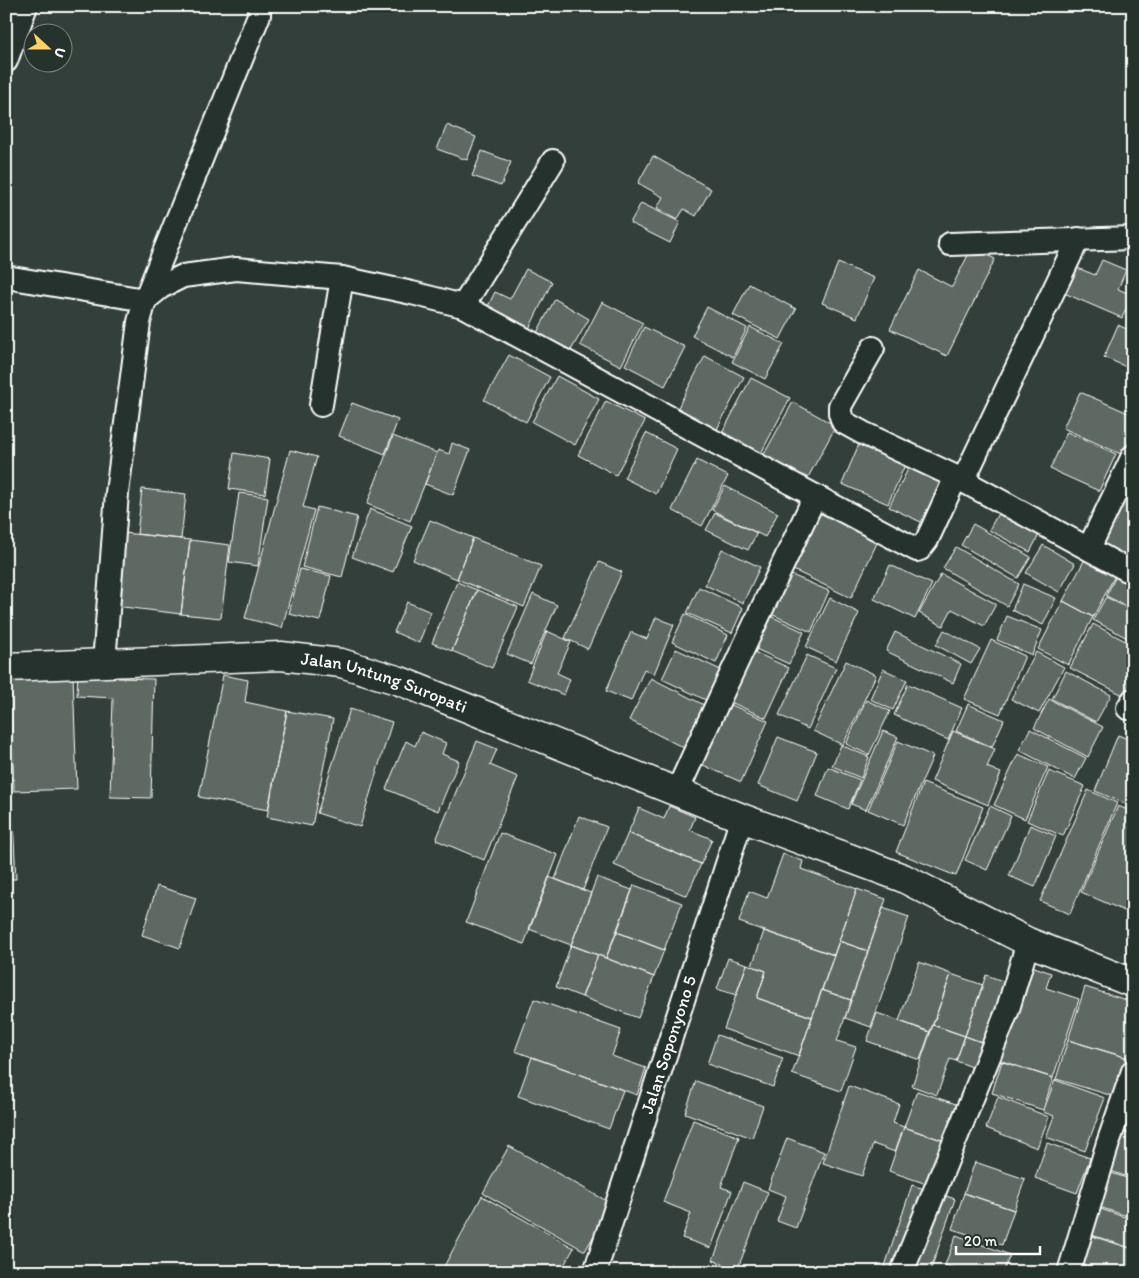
<svg xmlns="http://www.w3.org/2000/svg" width="1139" height="1278" viewBox="0 0 1139 1278" font-family="Itim,sans-serif">
<rect width="100%" height="100%" fill="#333f3a"/>
<filter id="ink" filterUnits="userSpaceOnUse"><feTurbulence type="fractalNoise" baseFrequency=".02" numOctaves="2"/><feDisplacementMap in="SourceGraphic" scale="10" xChannelSelector="R" yChannelSelector="G"/><feConvolveMatrix kernelMatrix="1 2 1 2 8 2 1 2 1" color-interpolation-filters="sRGB"/></filter>
<g filter="url(#ink)">
<path fill="#5f6964" stroke="#fff" d="M447,125L476,137L467,160L437,149Z
M482,151L511,162L501,186L472,176Z
M653,156L711,189L696,216L684,209L677,220L657,208L663,197L638,183Z
M641,203L680,222L670,243L630,223Z
M972,247L995,259L947,356L890,329L919,270L952,287Z
M1102,260L1126,270L1118,289L1132,295L1122,318L1064,293L1075,267L1095,275Z
M838,263L874,278L857,318L822,303Z
M526,269L552,282L525,337L483,316L495,292L510,299Z
M749,284L796,309L780,339L733,315Z
M555,299L589,319L566,359L533,340Z
M602,302L643,323L621,366L580,345Z
M707,307L747,328L733,357L692,336Z
M1118,325L1133,332V370L1104,357Z
M644,327L685,347L665,386L625,365Z
M750,327L784,344L765,379L732,362Z
M509,355L550,377L526,422L484,400Z
M705,356L744,377L715,433L675,413Z
M557,376L599,399L575,445L532,422Z
M751,378L790,398L758,459L719,439Z
M1080,392L1133,415V434L1123,455L1063,428Z
M606,401L645,421L616,475L578,455Z
M793,402L836,426L806,481L763,456Z
M352,403L398,420L385,454L339,436Z
M1067,432L1116,454L1099,491L1050,469Z
M646,433L677,449L656,494L624,478Z
M393,436L437,453L410,521L367,504Z
M862,437L908,458L888,504L842,484Z
M452,443L470,450L453,495L425,484L438,450L449,454Z
M290,450L317,457L303,507L314,510L282,628L245,618Z
M234,453L270,459L265,494L229,489Z
M697,460L728,476L702,526L672,510Z
M912,461L945,477L923,523L889,507Z
M725,486L778,513L765,537L712,510Z
M142,489L186,494L181,539L137,534Z
M1133,491V562L1098,543L1123,496L1128,499Z
M239,493L268,497L258,566L229,562Z
M317,507L357,517L342,577L302,567Z
M1001,508L1042,529L1030,552L989,530Z
M370,509L412,526L393,572L352,557Z
M813,510L878,541L851,598L787,567Z
M715,513L757,533L748,550L706,530Z
M430,520L473,538L457,579L413,560Z
M973,524L1031,557L1018,578L961,545Z
M124,533L190,540L181,614L115,606Z
M473,538L541,566L524,607L457,579Z
M190,540L230,545L221,618L181,614Z
M1043,545L1075,564L1059,592L1026,573Z
M956,547L1019,584L1007,606L943,568Z
M722,549L760,567L743,603L705,585Z
M1088,553L1119,568L1093,617L1063,601Z
M599,562L622,572L588,649L565,638Z
M890,565L932,584L915,619L874,599Z
M300,569L331,576L320,621L289,614Z
M1119,570L1133,578V609L1106,596Z
M787,573L829,591L811,632L769,613Z
M941,574L996,604L984,626L952,609L943,626L919,613Z
M457,582L477,590L452,651L432,643Z
M1023,584L1056,598L1043,625L1012,610Z
M699,587L743,608L732,633L687,613Z
M477,590L518,607L492,668L452,651Z
M533,594L557,605L531,664L507,654Z
M1106,597L1133,611V641L1093,620Z
M830,598L859,613L836,661L806,647Z
M1063,601L1093,617L1068,665L1038,649Z
M407,602L431,612L419,643L394,632Z
M764,613L804,632L789,664L749,646Z
M685,614L728,635L716,663L672,642Z
M1007,616L1042,630L1032,655L997,640Z
M656,617L674,625L654,674L644,669L631,701L606,691L631,632L647,639Z
M1093,624L1133,645V676L1123,695L1070,668Z
M944,630L980,649L971,664L936,645Z
M547,631L571,642L557,673L570,679L564,695L527,680Z
M895,632L961,664L953,683L886,651Z
M991,640L1025,656L1000,714L964,699Z
M676,649L725,672L710,702L662,679Z
M750,650L789,668L766,718L726,700Z
M1036,652L1064,667L1039,713L1011,699Z
M807,655L836,668L808,729L779,715Z
M846,661L876,675L843,745L813,731Z
M78,666L119,668L118,678L154,679L151,798L110,797L113,698L77,696Z
M883,669L907,680L893,710L870,699Z
M1066,671L1111,695L1096,722L1052,699Z
M223,675L248,680L245,702L287,711L268,810L199,797Z
M73,676L77,789L14,791L10,678Z
M651,678L708,707L686,749L629,720Z
M908,684L962,708L948,740L894,715Z
M6,699L11,781H6Z
M1049,699L1103,727L1088,757L1034,728Z
M720,700L768,721L741,782L694,761Z
M866,700L890,711L869,755L846,744Z
M968,704L1004,720L992,747L956,731Z
M350,709L392,722L360,827L317,813Z
M287,711L333,719L312,826L267,817Z
M1030,729L1086,758L1075,779L1019,750Z
M883,731L898,737L866,810L851,804Z
M953,731L995,749L987,767L1001,773L988,805L932,781Z
M421,732L446,743L442,754L459,761L438,811L386,789L406,741L415,746Z
M1118,735L1133,741V807L1095,791Z
M778,737L817,752L797,801L758,785Z
M477,741L497,749L490,765L518,777L484,860L436,840Z
M898,741L933,756L903,825L868,810Z
M841,745L869,757L861,778L832,766Z
M1018,754L1048,767L1025,819L994,805Z
M828,767L860,780L848,809L817,796Z
M1049,771L1085,786L1063,836L1027,821Z
M6,781H11L16,879H6Z
M923,783L983,807L956,876L896,852Z
M1088,790L1117,803L1070,914L1040,901Z
M669,806L695,817L690,830L712,839L701,864L628,833L639,808L664,819Z
M990,806L1011,816L987,870L965,860Z
M1118,806L1133,812V905L1129,913L1081,892Z
M579,816L607,827L583,890L555,879Z
M1030,825L1056,836L1035,887L1009,876Z
M500,833L558,855L524,944L466,922Z
M628,833L701,864L687,896L614,865Z
M783,854L803,861L801,869L857,889L834,955L739,922L749,891L767,898Z
M549,877L591,893L571,945L529,929Z
M597,877L632,890L606,958L571,945Z
M634,885L682,903L664,950L617,932Z
M157,886L196,898L180,948L142,935Z
M857,889L886,899L868,951L839,941Z
M883,908L909,917L871,1027L845,1018Z
M764,931L834,955L812,1017L757,998L766,971L752,966Z
M617,932L664,950L654,977L606,958Z
M839,941L868,951L851,1000L822,990Z
M571,945L598,955L582,997L556,987Z
M598,955L654,977L638,1018L582,997Z
M728,958L747,964L736,995L717,989Z
M919,962L951,974L930,1032L899,1021Z
M747,964L766,971L757,998L812,1017L799,1056L724,1029Z
M1029,965L1051,973L1046,988L1079,999L1053,1078L997,1060Z
M951,974L983,985L965,1036L933,1025Z
M986,975L1014,985L992,1046L965,1036Z
M1085,987L1133,1002V1042L1128,1058L1068,1040Z
M822,990L851,1000L837,1041L856,1047L841,1091L792,1074Z
M534,999L621,1030L612,1056L646,1068L637,1095L515,1051Z
M877,1013L930,1032L920,1060L867,1041Z
M933,1025L965,1036L956,1061L950,1059L937,1095L912,1086Z
M717,1035L783,1058L773,1087L707,1064Z
M965,1036L992,1046L983,1071L956,1061Z
M1068,1040L1128,1058L1116,1097L1056,1079Z
M532,1057L623,1090L609,1129L518,1096Z
M1002,1061L1053,1078L1043,1110L992,1093Z
M1055,1080L1105,1098L1085,1151L1046,1137L1054,1116L1043,1112Z
M696,1081L763,1106L752,1138L685,1113Z
M849,1086L899,1104L893,1123L904,1127L895,1152L873,1144L862,1176L823,1163Z
M917,1091L971,1109L959,1146L904,1127Z
M998,1097L1049,1117L1037,1148L986,1128Z
M1133,1103V1135L1116,1129Z
M693,1120L739,1137L721,1187L732,1191L711,1248L682,1238L691,1213L663,1202Z
M904,1127L959,1146L944,1190L889,1171Z
M1121,1131L1133,1135V1179L1108,1170Z
M787,1138L824,1152L796,1228L777,1221L786,1196L768,1189Z
M1047,1143L1090,1158L1077,1193L1035,1178Z
M509,1146L612,1204L585,1251L483,1193Z
M975,1162L1025,1179L1014,1210L964,1193Z
M1105,1171L1133,1180V1218L1093,1205Z
M743,1182L768,1192L737,1270L713,1260Z
M912,1185L955,1199L930,1272H883Z
M964,1193L1014,1210L1002,1245L952,1229Z
M482,1196L574,1248L560,1272H441Z
M1095,1207L1133,1220V1249L1086,1233Z
M956,1235L1010,1255L1003,1272H963L945,1265Z
M1089,1235L1133,1249L1131,1272H1094L1079,1267Z
M670,1264L691,1272H667Z"/>
<g fill="none" stroke-linecap="round" stroke-linejoin="round">
<defs>
<g id="minor">
<path d="M6,61L26,6"/>
<path d="M950,244L1133,238"/>
<path d="M6,277L145,300L259,15"/>
<path d="M463,306L553,161"/>
<path d="M873,348L840,406V413L843,422L863,433L956,477"/>
<path d="M321,405L342,278"/>
<path d="M963,481L1078,239"/>
<path d="M815,496L917,550L920,549L927,540L956,477L1133,573"/>
<path d="M1089,548L1133,456"/>
<path d="M104,663L117,493L139,322L145,300L161,287L183,276L236,269L342,278L412,293L463,306L815,496C769,595 721,693 677,792"/>
<path d="M1128,708L1133,700"/>
<path id="s1" d="M595,1272L742,818"/>
<path d="M902,1272L1007,1012L1028,942"/>
<path d="M1069,1272L1108,1143L1133,1071"/>
</g>
<g id="secondary">
<path id="s2" d="M6,667L281,656L341,663L400,681L742,818L903,878L1028,942L1133,983"/>
</g>
</defs>
<use href="#minor" stroke="#fff" stroke-width="26"/>
<use href="#secondary" stroke="#fff" stroke-width="31"/>
<use href="#minor" stroke="#26332d" stroke-width="22"/>
<use href="#secondary" stroke="#26332d" stroke-width="28"/>
</g>
</g>
<g text-anchor="middle" dominant-baseline="central" stroke-width="4" stroke-linejoin="round" paint-order="stroke">
<g font-size="18" fill="#fff" stroke="#26332d">
<text stroke="none"><textPath href="#s2" startOffset="382">Jalan Untung Suropati</textPath></text>
<text stroke="none"><textPath href="#s1" startOffset="239">Jalan Soponyono 5</textPath></text>
</g>
</g>
<rect width="1139" height="1278" fill="none" stroke="#26332d" stroke-width="25"/>
<rect x="12" y="12" width="1114" height="1253" fill="none" stroke="#fff" stroke-width="2" filter="url(#ink)"/>
<g transform="translate(48 48) rotate(111)"><circle r="24" fill="#26332d" stroke="#7d8581"/>
<path d="M0-4L9 19L0 12L-9 19Z" fill="#ffd166"/>
<text y="-8" font-size="14" font-weight="bold" text-anchor="middle" fill="#ffffff">U</text>
</g>
<path d="M956 1246v8h84v-8" fill="none" stroke="#ffffff" stroke-width="2.5"/>
<text x="964" y="1246" font-size="15" fill="#ffffff" stroke="#26332d" stroke-width="4" paint-order="stroke">20 m</text>
</svg>
